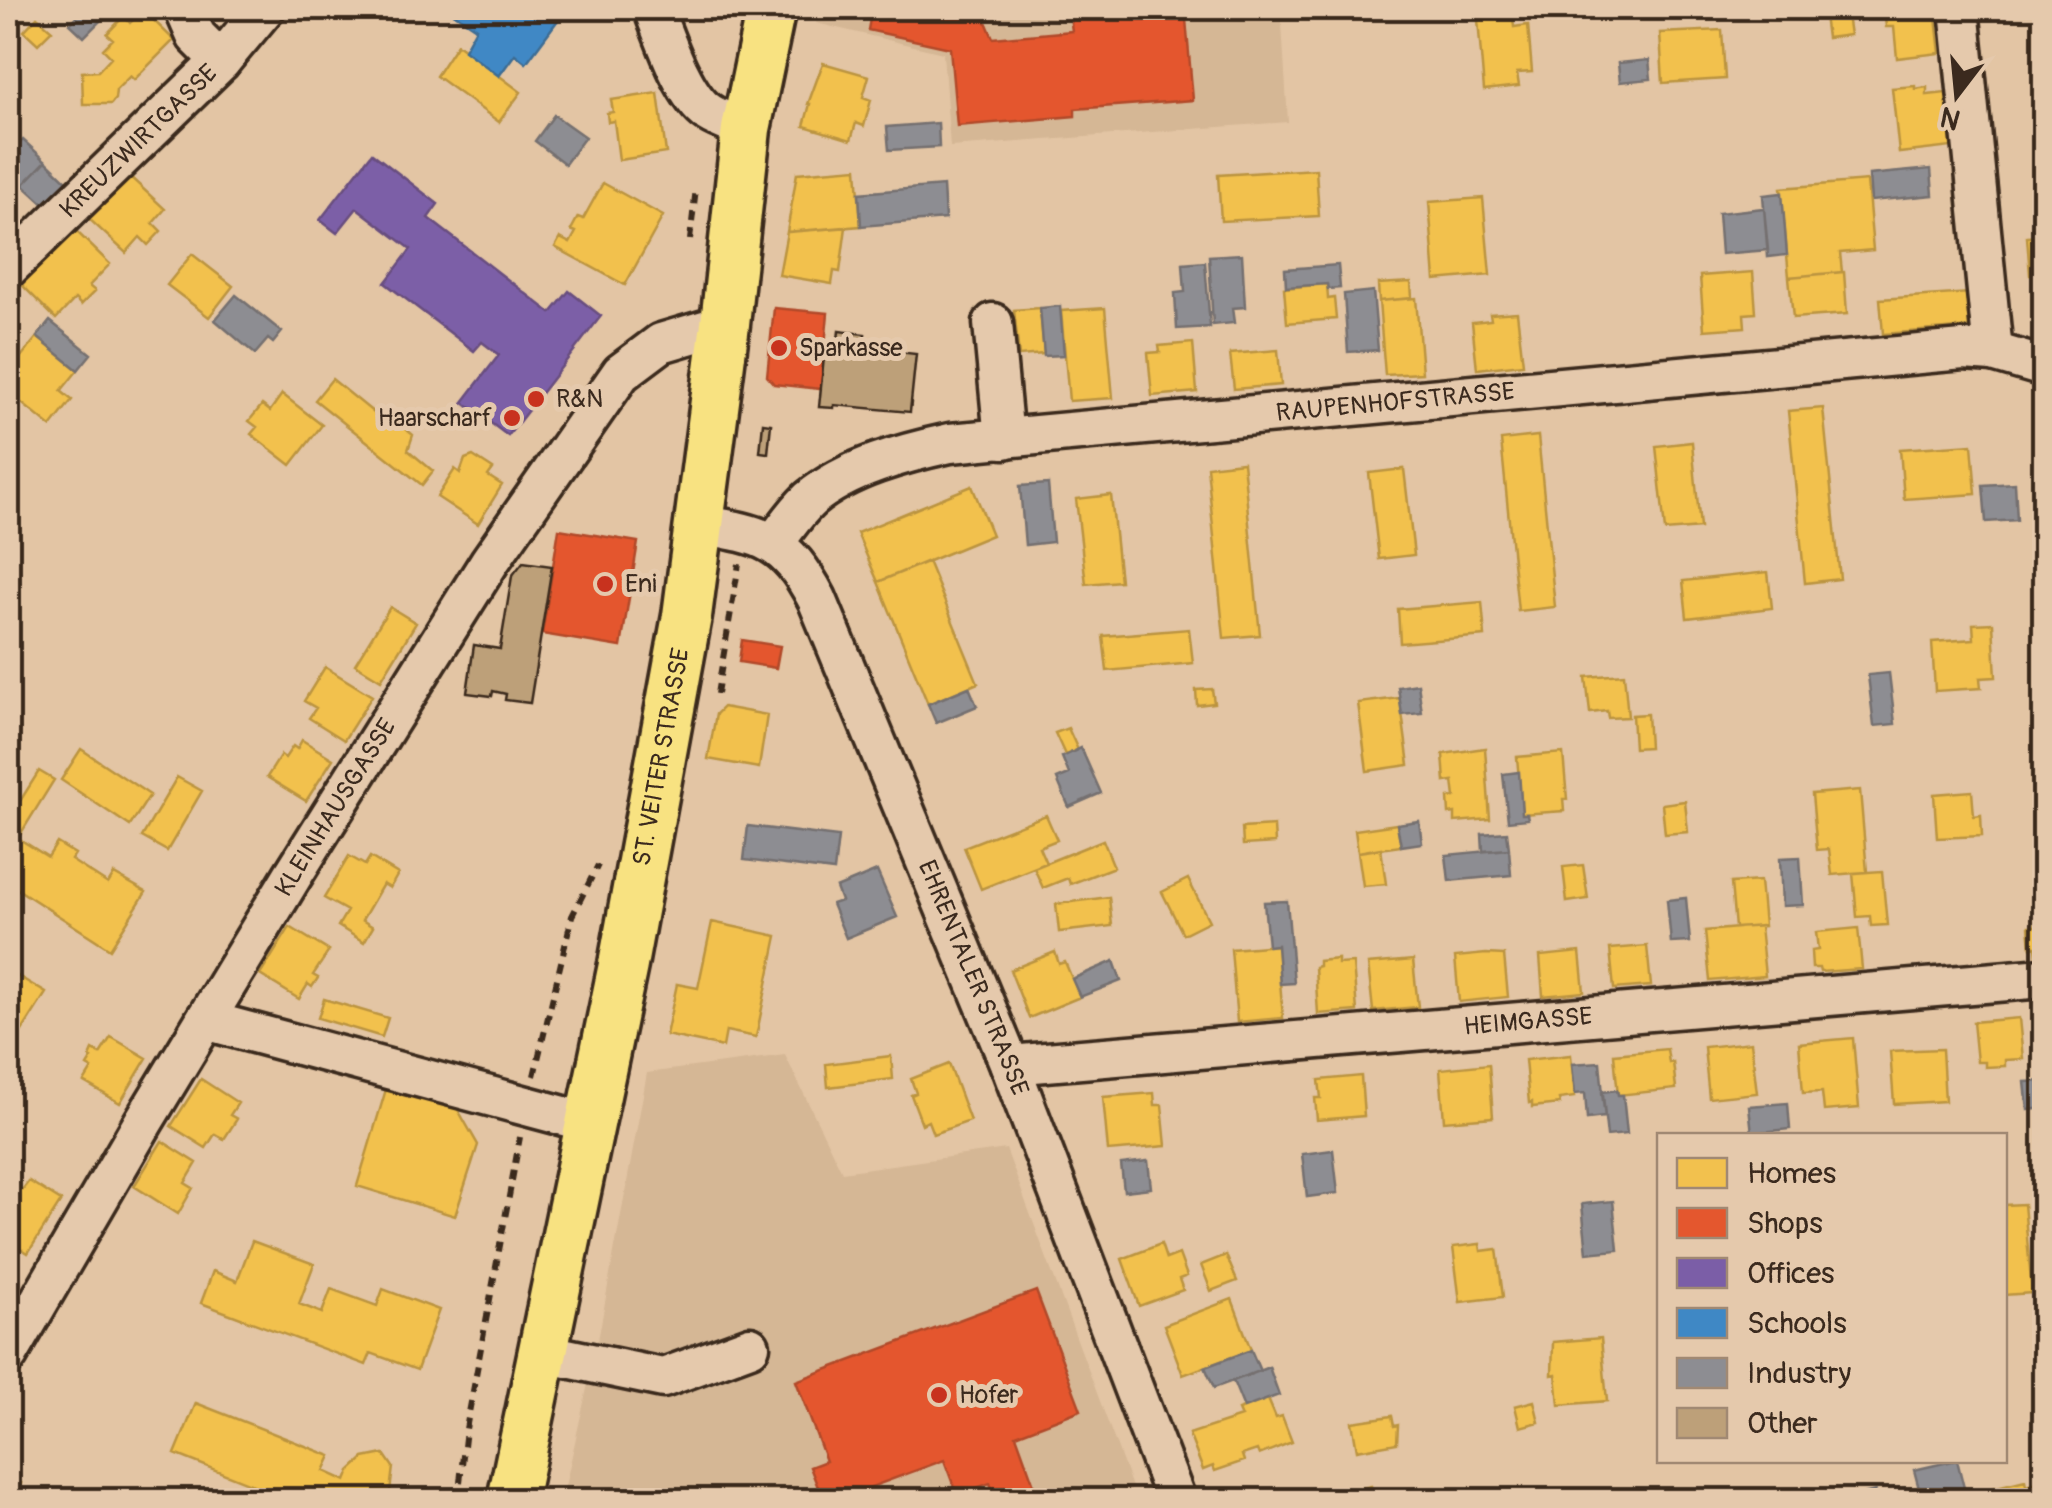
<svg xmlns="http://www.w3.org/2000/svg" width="2052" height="1508" viewBox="0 0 2052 1508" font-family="Pangolin,sans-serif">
<rect width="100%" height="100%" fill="#e3c5a4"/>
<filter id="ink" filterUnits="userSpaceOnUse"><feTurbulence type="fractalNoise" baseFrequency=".01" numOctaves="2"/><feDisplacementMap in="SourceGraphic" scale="20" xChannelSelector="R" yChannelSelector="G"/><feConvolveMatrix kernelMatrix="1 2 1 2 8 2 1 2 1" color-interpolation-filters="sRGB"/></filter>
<g filter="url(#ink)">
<path fill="#d5b795" d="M820,8H1281L1288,122L950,147L943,53L816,23Z
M785,1055L842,1172L1006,1149L1132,1487L1126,1500H562L599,1335L647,1073Z"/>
<path fill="#f2c14e" stroke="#bb9440" stroke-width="2.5" d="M1477,8H1512L1514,27L1528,25L1532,72L1517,73L1519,86L1484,90Z
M1823,8H1846L1850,35L1827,38Z
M1892,8H1935L1940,53L1897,58L1894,27H1886L1884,9Z
M143,10L174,40L134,80L130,76L116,90L115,99L111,104H83L82,72L98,71L111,57L103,49L113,39L107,34L124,16L130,23Z
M37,17L52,30L38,44L24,31Z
M1722,30L1725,79L1663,83L1660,33Z
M457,44L521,92L499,122L436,76Z
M823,63L869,76L863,97L871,100L864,126L856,123L851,140L804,126L810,104H808Z
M1915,86V89L1927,87V95L1946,93L1952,147L1899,153L1892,88Z
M658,93L666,153L619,160L614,121L608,122L607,113L613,112L611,100Z
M857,168L861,226L787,232L797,173Z
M1316,169L1319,216L1221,221L1218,175Z
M127,174L165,209L153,223L161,231L148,245L140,237L126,253L88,218Z
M1867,181L1873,250L1840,253L1842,272L1789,277L1781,188Z
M603,183L663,216L625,285L555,247L560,238L570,243L576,232L571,230L578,217L583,219Z
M1483,198L1490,275L1435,280L1429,202Z
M846,227L840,272L834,271L832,284L779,275L787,232Z
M75,230L110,264L89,286L95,291L81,305L75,299L56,319L21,284Z
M2044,236V281L2040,282L2039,275H2030L2027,237Z
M192,254L233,286L209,317L167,285Z
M1753,272L1756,313L1744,314L1745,327L1704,330L1700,276Z
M1844,272L1847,314L1793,318L1789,277Z
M1411,282L1412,298L1379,301L1378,284Z
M1327,284L1328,299L1334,298L1336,319L1287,323L1284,288Z
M1970,293L1972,327L1883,334L1880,299Z
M1416,298L1422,373L1385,375L1379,301Z
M1040,308L1044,354L1019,356L1014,310Z
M1105,308L1113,398L1069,401L1061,311Z
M1517,312L1523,364L1477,369L1472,322L1491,320L1490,314Z
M37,337L78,370L61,391L72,400L51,427L8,392V373Z
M1193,343L1197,392L1152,396L1148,353L1160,352L1159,346Z
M1278,350L1281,385L1234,389L1230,354Z
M332,379L390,426L395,420L413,435L408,450L433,471L422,485L315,400Z
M282,394L322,425L291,465L251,434L257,427L249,421L262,405L270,411Z
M1823,408L1840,579L1805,583L1788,411Z
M1538,436L1555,607L1518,611L1501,440Z
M1692,442L1700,528L1665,531L1656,446Z
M1972,444L1976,494L1904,499L1900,449Z
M473,456L493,469L488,476L502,485L478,524L437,497L455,469L460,473L465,459Z
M1243,462L1260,635L1224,638L1207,466Z
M1404,469L1414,555L1379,559L1369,473Z
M972,486L992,535L878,582L857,533Z
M1111,495L1120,581L1086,584L1076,499Z
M928,561L978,683L928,704L878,582Z
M1768,572L1772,608L1687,618L1683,581Z
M1482,602L1485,636L1400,643L1398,609Z
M390,607L416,623L381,680L355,664Z
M1993,623L1996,677L1980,678L1981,688L1935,691L1932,642L1974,639L1973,624Z
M1189,629L1193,663L1107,671L1103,636Z
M325,667L372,696L344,740L309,718L316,708L304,701Z
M1624,674L1628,717L1608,718L1607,711L1590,713L1586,677Z
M1212,689L1214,703L1197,705L1196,690Z
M1400,698L1409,765L1367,771L1358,703Z
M723,707L767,715L759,768L708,759L716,714Z
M1647,714L1649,747L1634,748L1632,715Z
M1068,728L1078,750L1065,755L1055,733Z
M302,740L333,759L306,801L267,777L281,755L285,758L293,746L297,749Z
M1485,748L1490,819L1455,822V813L1449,814L1448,798L1455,797L1453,781L1445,782L1443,754Z
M81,749L150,795L130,826L61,780Z
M1563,753L1567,799H1563L1564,811L1522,814L1517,757Z
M39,771L54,780L18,838L48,857L57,843L75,854L71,860L108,884L114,874L146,892L110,949L8,883V820Z
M177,777L202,791L167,851L142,837Z
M1860,790L1867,872L1832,875L1829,849L1817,850L1812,794Z
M1972,791L1974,816L1981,815L1982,836L1937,838L1934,794Z
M1685,801L1688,832L1665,834L1662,804Z
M1046,815L1057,840L1039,847L1046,863L981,889L964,847Z
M1397,824L1401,846L1358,852L1355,830Z
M1274,826L1275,843L1243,845L1242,828Z
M1103,840L1114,867L1070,884L1068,878L1043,888L1034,868Z
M1381,848L1386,884L1363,886L1358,852Z
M349,856L365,865L370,857L398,874L390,888L383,884L362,920L373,927L364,942L338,926L347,911L324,898Z
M1583,865L1588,899L1567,902L1563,867Z
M1882,871L1887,925L1871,926L1870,916L1857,917L1853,873Z
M1188,879L1209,921L1183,934L1162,892Z
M1760,881L1764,926L1735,928L1731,883Z
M1109,897L1112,926L1059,932L1056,904Z
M2044,907V954L2037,955L2036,946L2031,947L2029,926H2036L2034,908Z
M712,922L777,936L756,1037L726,1031L723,1047L666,1035L677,984L698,988Z
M1760,926L1765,976L1710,981L1705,931Z
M290,927L329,951L313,975L318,978L312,987L308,984L299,999L260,975Z
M1858,928L1862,969L1820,972L1819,968H1812L1811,951L1818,950L1816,932Z
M1277,945L1283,1018L1237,1022L1231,949Z
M1647,946L1651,986L1614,989L1610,949Z
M1055,952L1059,964L1065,962L1080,997L1029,1018L1010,970Z
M1580,952L1584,992L1543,996L1540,956Z
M1486,954L1504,955L1508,997L1459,1002L1455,957Z
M1338,959V964L1353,963L1357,1011L1318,1014L1315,967L1319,966V961Z
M1413,960L1418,1007L1373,1011L1368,964Z
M18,976L46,993L17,1039L8,1033V994Z
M324,999L388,1018L382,1037L318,1018Z
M2019,1018L2023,1059L2005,1060V1066L1985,1067V1062H1977L1973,1022Z
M111,1037L147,1058L120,1103L84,1082L92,1069L87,1066L92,1058L90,1057L93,1050L100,1054Z
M1853,1038L1859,1108L1824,1111L1822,1092L1803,1093L1799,1043Z
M1751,1042L1757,1093L1709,1098L1704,1047Z
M1667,1049L1669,1063L1673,1062L1676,1089L1618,1095L1614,1054Z
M1942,1049L1945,1101L1894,1104L1890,1051Z
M1571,1055L1575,1097L1559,1099L1560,1104L1532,1107V1102L1529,1103L1525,1060Z
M891,1056L893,1079L828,1087L826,1064Z
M949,1064L970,1121L933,1134L928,1121L922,1124L911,1095L916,1093L911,1079Z
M1489,1064L1493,1117L1444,1121L1440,1069Z
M1361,1076L1364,1116L1317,1120L1315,1098H1321L1319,1080Z
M201,1079L238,1103L230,1115L237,1119L224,1139L215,1134L206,1148L171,1126Z
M387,1086L457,1108L478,1145L455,1216L357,1186Z
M1154,1093L1155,1105H1162L1166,1146L1108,1151L1103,1097Z
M162,1141L197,1163L185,1183L193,1188L178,1214L134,1186Z
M29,1181L61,1201L28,1253L8,1240V1197L14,1186L22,1190Z
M2024,1204L2032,1293L2004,1295V1205Z
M252,1241L314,1264L299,1304L322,1313L331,1289L377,1306L383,1289L439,1310L417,1370L371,1353L366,1365L201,1303L213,1271L237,1281Z
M1161,1244L1166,1259L1179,1254L1187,1276L1179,1279L1183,1290L1139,1306L1122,1259Z
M1480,1244L1481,1251L1497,1249L1503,1297L1460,1302L1453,1247Z
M1226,1255L1237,1281L1211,1291L1201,1265Z
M1232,1299L1251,1350L1183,1375L1164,1325Z
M1601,1338L1607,1401L1559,1405L1556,1374L1552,1375L1553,1342Z
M2044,1347V1383L2038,1349Z
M1268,1399L1276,1418L1282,1416L1292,1442L1259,1455L1257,1450L1242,1455L1244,1461L1215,1471L1213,1466L1203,1470L1189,1434L1241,1417L1238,1410Z
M1534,1401L1539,1422L1520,1427L1515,1406Z
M196,1403L331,1456L324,1471L346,1481L350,1471L364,1458L384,1454L393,1467L389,1500H291L175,1454Z
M1392,1416L1394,1426L1398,1425L1397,1443L1357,1450L1352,1422Z
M8,1478L21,1483L15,1500H8Z
M2025,1480L2026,1485L2037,1482L2041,1500H1983L1981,1491Z
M1371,1486L1374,1500H1333L1332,1496Z"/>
<path fill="#e4572e" stroke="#b14a29" stroke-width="2.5" d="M872,8L977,10L984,17L993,38L1072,31L1069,8H1185L1193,100L1075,109V116L957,126L950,48L868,30Z
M774,308L828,313L821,389L774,384L767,376Z
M559,529L638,542L621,647L542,634Z
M742,640L780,646L776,668L739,662Z
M1036,1291L1081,1410L1016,1435L1034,1485L996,1499L990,1483L957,1495L944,1460L836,1500H823L810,1467L826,1461L796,1381Z"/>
<path fill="#7b5ea7" stroke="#684e7e" stroke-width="2.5" d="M372,153L438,204L428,218L551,313L569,291L601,316L508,436L463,402L499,355L482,342L474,351L385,283L411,249L357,208L337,233L320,220Z"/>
<path fill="#3f88c5" stroke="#3e6c93" stroke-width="2.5" d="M446,8H541L558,20L526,63L515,54L499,76L464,50L476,28Z"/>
<path fill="#8d8d92" stroke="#746f6f" stroke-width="2.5" d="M85,8H100L107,14L84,37L70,24Z
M1649,60L1651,79L1620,82L1618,63Z
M554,115L585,137L565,164L535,141Z
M938,123L939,147L889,150L887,127Z
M23,140L46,161L23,185L8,171V156Z
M46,161L70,184L48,208L23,185Z
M1931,169L1933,195L1871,201L1869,175Z
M943,186L945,219L861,226L859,193Z
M1782,193L1787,255L1768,257L1763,195Z
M1764,208L1768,250L1721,254L1718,213Z
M1242,254L1245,307L1232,308L1234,323L1213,325L1209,256Z
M1205,262L1210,327L1177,329L1175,293L1185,292L1183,264Z
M1338,265L1340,288L1328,289L1327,284L1286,287L1285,269Z
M1373,291L1378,350L1348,352L1344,294Z
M236,295L282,332L273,343L268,339L255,354L215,320Z
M1060,306L1064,355L1044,356L1040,308Z
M50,321L91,354L78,370L37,337Z
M2015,483L2017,520L1986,522L1983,485Z
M1048,484L1053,542L1025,545L1020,486Z
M1889,673L1895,724L1874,726L1868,675Z
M1418,684L1422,713L1402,715L1398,687Z
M969,687L977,706L936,723L928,704Z
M1081,748L1101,793L1069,807L1057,779L1069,774L1062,757Z
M1519,772L1522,814H1527L1528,819L1508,821L1503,774Z
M1419,821L1422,843L1401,846L1397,824Z
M748,826L838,837L834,871L744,860Z
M1507,832L1509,849L1483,851L1482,834Z
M1509,849L1511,875L1449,881L1446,855Z
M1800,857L1803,905L1782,906L1780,858Z
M877,871L897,917L846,938L832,904L841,901L836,888Z
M1686,898L1690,942L1671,943L1667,900Z
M1287,901L1294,983L1280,984L1277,945L1268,946L1264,902Z
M1114,961L1121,981L1080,997L1072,979Z
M1600,1062L1605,1117L1587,1119L1585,1093L1575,1094L1572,1064Z
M2044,1081V1108L2028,1110L2025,1082Z
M1617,1090L1618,1095H1623L1627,1134L1607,1136L1602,1092Z
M1788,1103L1790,1129L1752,1133L1749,1106Z
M1333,1150L1338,1193L1307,1197L1302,1154Z
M1148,1161L1151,1188L1124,1191L1121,1164Z
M1613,1201L1618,1250L1587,1253L1582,1204Z
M1251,1350L1260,1371L1214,1388L1205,1367Z
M1269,1367L1279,1395L1244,1408L1233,1381Z
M1957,1460L1967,1500H1922L1914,1470Z
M1875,1491L1878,1500H1848V1498Z"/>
<path fill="#bda079" stroke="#3b2a1e" stroke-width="2.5" d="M839,331L865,334L863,348L916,354L910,412L834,405V408L819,407L825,347L837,348Z
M763,423L771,424L768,453L760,452Z
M523,562L552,566L530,703L505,700L506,694L493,691L492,696L467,693L474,645L500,649L512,576Z"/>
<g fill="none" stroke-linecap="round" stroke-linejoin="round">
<defs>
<g id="minor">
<path d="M184,8L196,36L221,61"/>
<path d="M653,8C664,36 683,96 709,113C720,120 734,124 746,129"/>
<path d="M1959,8L1993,352"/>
<path id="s1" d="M8,268L221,61L265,8"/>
<path d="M993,323L1004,439"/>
<path id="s2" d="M699,524C763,535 785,538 817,599L1010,1065L1176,1500"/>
<path id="s3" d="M775,542C786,527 796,512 810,499C847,468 904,453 950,443L1963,350L1993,352L2044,367"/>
<path d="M205,1020L590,1123"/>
<path id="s4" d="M1010,1065L2044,978"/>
<path d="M543,1353L663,1378L750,1346"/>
<path id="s5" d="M8,1355L144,1121L293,875L490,561L621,373L661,343L725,324"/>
</g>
<g id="major">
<path id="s6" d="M512,1500L623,965L687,616L725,324L746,129L771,8"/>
</g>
</defs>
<use href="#minor" stroke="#3b2a1e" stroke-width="45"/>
<use href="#major" stroke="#3b2a1e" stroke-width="55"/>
<path stroke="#3b2a1e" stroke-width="6" stroke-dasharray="10 8" stroke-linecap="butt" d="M690,240L696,188
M717,694L739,564
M534,1076L572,916L598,865
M458,1500L466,1429L520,1137"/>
<use href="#minor" stroke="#e5c9ac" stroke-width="38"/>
<use href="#major" stroke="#f8e281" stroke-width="48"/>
</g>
</g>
<g fill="#c8321e" stroke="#e5c9ac" stroke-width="4">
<circle cx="779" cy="348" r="10"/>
<circle cx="536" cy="399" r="10"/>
<circle cx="512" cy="418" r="10"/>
<circle cx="605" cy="584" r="10"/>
<circle cx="939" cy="1395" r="10"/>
</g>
<g text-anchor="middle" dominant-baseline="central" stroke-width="10" stroke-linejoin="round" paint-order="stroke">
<g font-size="25" fill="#3b2a1e" stroke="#e5c9ac">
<text stroke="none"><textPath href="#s1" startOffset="182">KREUZWIRTGASSE</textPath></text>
<text stroke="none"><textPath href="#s3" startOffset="655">RAUPENHOFSTRASSE</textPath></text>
<text stroke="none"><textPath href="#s6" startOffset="758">ST. VEITER STRASSE</textPath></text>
<text stroke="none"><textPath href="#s5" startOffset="638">KLEINHAUSGASSE</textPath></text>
<text stroke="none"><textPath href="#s2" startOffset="558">EHRENTALER STRASSE</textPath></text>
<text stroke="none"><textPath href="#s4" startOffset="520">HEIMGASSE</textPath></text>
</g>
<g font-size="25" fill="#3b2a1e" stroke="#e5c9ac" text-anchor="start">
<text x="799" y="348">Sparkasse</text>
<text x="556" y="399">R&amp;N</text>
<text x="492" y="418" text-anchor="end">Haarscharf</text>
<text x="625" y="584">Eni</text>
<text x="959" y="1395">Hofer</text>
</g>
</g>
<rect width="2052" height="1508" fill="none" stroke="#e5c9ac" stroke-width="40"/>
<rect x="20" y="20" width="2012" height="1468" fill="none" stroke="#3b2a1e" stroke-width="4" filter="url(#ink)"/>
<rect x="1657" y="1133" width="350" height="330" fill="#e5c9ac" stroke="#a18973" stroke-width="2.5"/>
<rect x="1677" y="1158" width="50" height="30" fill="#f2c14e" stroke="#a18973" stroke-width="2.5"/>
<text x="1747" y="1183" font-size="30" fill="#3b2a1e">Homes</text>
<rect x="1677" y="1208" width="50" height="30" fill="#e4572e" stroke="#a18973" stroke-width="2.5"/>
<text x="1747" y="1233" font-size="30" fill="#3b2a1e">Shops</text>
<rect x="1677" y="1258" width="50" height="30" fill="#7b5ea7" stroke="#a18973" stroke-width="2.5"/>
<text x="1747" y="1283" font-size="30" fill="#3b2a1e">Offices</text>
<rect x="1677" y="1308" width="50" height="30" fill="#3f88c5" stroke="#a18973" stroke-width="2.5"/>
<text x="1747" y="1333" font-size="30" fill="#3b2a1e">Schools</text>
<rect x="1677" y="1358" width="50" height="30" fill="#8d8d92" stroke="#a18973" stroke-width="2.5"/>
<text x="1747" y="1383" font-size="30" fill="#3b2a1e">Industry</text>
<rect x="1677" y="1408" width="50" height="30" fill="#bda079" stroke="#a18973" stroke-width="2.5"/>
<text x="1747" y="1433" font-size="30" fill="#3b2a1e">Other</text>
<g transform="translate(1957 95) rotate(196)" stroke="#e5c9ac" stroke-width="8" paint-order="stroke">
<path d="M0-8L18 38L0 25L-18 38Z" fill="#3b2a1e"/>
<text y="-15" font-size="28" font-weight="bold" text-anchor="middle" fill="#3b2a1e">N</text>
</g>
</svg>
